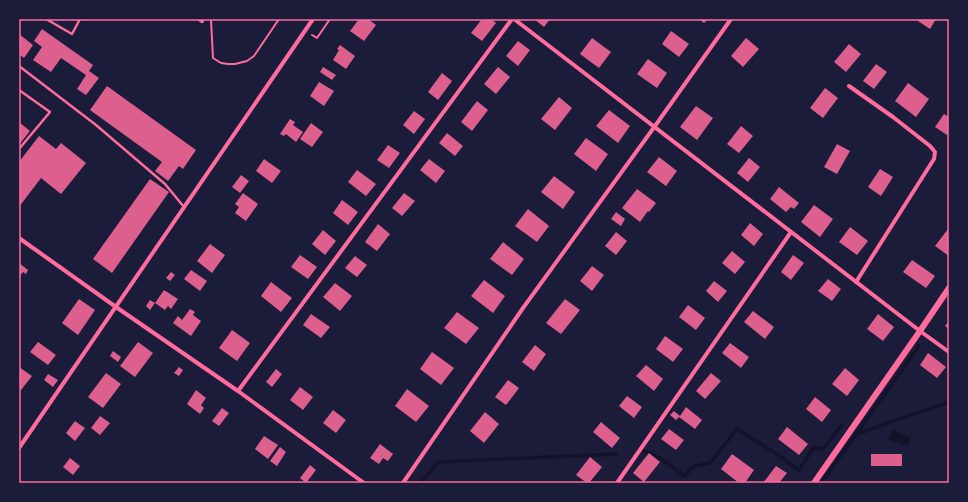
<svg xmlns="http://www.w3.org/2000/svg" width="968" height="502" viewBox="0 0 968 502" font-family="Mulish,sans-serif">
<rect width="100%" height="100%" fill="#1b1b3a"/>
<path fill="#12122b" d="M893,429L910,438L908,446L888,439Z"/>
<g fill="none" stroke-linecap="round" stroke-linejoin="round">
<path stroke="#12122b" stroke-width="3.5" d="M857,434L949,402
M639,450L640,449L660,458L685,476L692,467L710,463L737,429L777,454L799,470L813,448L823,449L842,425
M421,483L438,462L616,454
M821,483L919,346"/>
</g>
<path fill="#dd5f8e" d="M359,19H368L376,25L364,41L350,31Z
M482,19H491L496,23L482,41L471,33Z
M534,19H550L544,27Z
M699,19H708L704,23Z
M919,19H936L930,29L918,21Z
M42,29L93,65L89,71L99,78L86,95L77,89L86,75L61,58L51,72L33,60L42,47L34,41Z
M671,31L689,44L679,57L662,44Z
M19,34L33,45L24,58L19,54Z
M592,38L611,52L599,68L580,54Z
M746,38L759,49L743,67L731,56Z
M518,41L530,50L518,66L506,56Z
M849,44L861,54L846,72L834,62Z
M340,45L355,56L346,69L333,60L339,50L337,49Z
M648,59L667,73L657,88L637,74Z
M876,64L887,72L874,89L863,81Z
M323,67L336,75L332,80L320,72Z
M498,67L510,77L496,94L484,84Z
M442,73L452,81L438,100L428,92Z
M319,82L334,91L324,106L310,96Z
M908,83L929,99L916,117L895,101Z
M107,86L196,150L183,169L179,166L168,181L155,171L162,162L90,110Z
M825,88L838,98L823,118L810,108Z
M559,97L572,108L555,130L541,119Z
M477,101L488,110L472,131L461,122Z
M696,106L713,118L697,140L680,127Z
M609,110L630,126L618,143L596,126Z
M414,111L425,119L414,134L403,125Z
M944,114L949,117V132L947,135L935,127Z
M290,119L295,122L293,125L303,132L296,142L286,134L284,136L280,134Z
M19,122L30,131L19,145Z
M311,123L323,132L312,147L300,139Z
M741,126L753,136L739,153L727,144Z
M447,133L463,146L455,156L439,143Z
M39,136L56,149L61,143L86,163L61,194L41,178L19,207V162Z
M586,138L608,154L596,171L574,154Z
M837,144L850,151L837,174L824,167Z
M388,145L400,153L389,168L377,160Z
M659,157L677,171L666,186L647,172Z
M749,158L760,167L748,182L737,173Z
M264,159L281,171L272,183L256,171Z
M429,159L445,171L436,183L420,170Z
M880,169L893,177L881,196L868,187Z
M357,170L376,184L366,196L348,182Z
M241,175L249,181L240,193L232,187Z
M554,176L575,192L563,209L541,192Z
M150,179L169,192L112,273L93,259Z
M779,187L799,203L794,209L791,207L786,212L770,199Z
M637,189L656,203L649,212L648,211L640,222L622,208Z
M243,193L258,204L246,221L235,213L239,207L235,204Z
M404,193L415,201L402,216L392,208Z
M342,200L358,212L348,225L333,213Z
M814,205L833,219L820,237L801,222Z
M528,209L549,226L537,242L515,226Z
M616,212L625,219L621,226L611,219Z
M750,223L763,234L754,246L741,235Z
M378,224L390,234L377,251L365,242Z
M850,227L868,241L857,255L839,242Z
M948,229L949,230V256L935,246Z
M323,230L336,241L325,255L312,244Z
M616,232L627,241L616,255L605,246Z
M503,242L524,259L512,275L490,259Z
M210,244L225,255L212,273L197,261Z
M732,251L745,262L735,274L722,263Z
M300,255L317,267L308,279L291,267Z
M793,255L804,263L791,280L781,272Z
M355,256L367,265L357,277L345,268Z
M912,260L935,276L926,288L903,272Z
M19,263L28,270L26,274L23,272L19,277Z
M592,266L604,275L592,291L580,281Z
M191,270L207,281L200,291L184,279Z
M171,272L175,275L170,281L166,278Z
M828,279L841,289L832,301L818,291Z
M484,280L505,296L493,313L471,296Z
M714,281L727,291L718,302L706,291Z
M271,282L292,298L281,312L261,296Z
M335,283L352,296L340,311L323,297Z
M164,290L178,299L171,309L168,306L165,310L155,303Z
M79,299L95,310L78,335L62,323Z
M565,299L580,310L561,334L546,323Z
M150,300L155,303L150,310L146,306Z
M688,305L705,318L696,330L679,317Z
M190,309L195,312L193,315L201,321L191,336L173,323L178,316L182,320Z
M753,311L774,327L765,339L744,322Z
M457,312L479,328L466,344L444,328Z
M311,314L330,327L321,338L303,325Z
M878,314L894,327L883,341L867,329Z
M949,321V329L945,326Z
M232,330L250,343L237,361L219,348Z
M665,336L683,349L673,362L656,349Z
M38,342L56,355L48,365L30,352Z
M138,342L153,353L135,377L120,366Z
M730,343L749,357L741,368L722,353Z
M535,345L546,354L534,371L522,362Z
M113,351L121,357L118,362L110,356Z
M432,352L454,368L441,385L420,369Z
M928,353L946,367L937,378L920,365Z
M646,365L663,379L654,391L636,376Z
M19,367L32,376L21,390L19,388Z
M179,367L183,370L179,376L174,373Z
M845,368L859,380L847,396L832,384Z
M276,369L282,374L272,387L266,382Z
M106,373L121,384L103,408L88,397Z
M711,373L721,381L705,399L696,391Z
M48,374L58,380L53,387L44,380Z
M508,380L519,388L506,405L495,397Z
M300,387L313,397L303,410L290,400Z
M407,389L429,406L416,422L395,406Z
M196,390L206,398L201,405L204,408L200,414L187,404Z
M627,396L642,407L634,418L619,406Z
M815,397L831,410L822,422L806,409Z
M686,407L702,420L695,429L679,417L676,420L670,415L674,411L680,416Z
M222,408L229,413L219,426L212,421Z
M333,410L346,420L336,433L323,423Z
M485,412L499,424L484,443L470,431Z
M100,416L110,423L100,435L91,428Z
M75,421L85,428L75,441L66,433Z
M601,422L620,438L612,448L593,432Z
M787,427L808,444L799,455L778,439Z
M669,429L684,440L676,450L661,439Z
M264,436L278,445L268,459L255,449Z
M380,444L393,454L388,461L383,458L379,464L370,458Z
M280,447L286,452L277,466L270,461Z
M649,453L660,462L644,482L633,473Z
M732,454L754,470L745,483H739L721,469Z
M871,454H902V466H871Z
M590,457L602,467L589,483H587L576,475Z
M70,458L80,466L73,475L63,467Z
M310,465L316,470L306,483L300,478Z
M776,466L787,473L779,483H763Z"/>
<g fill="none" stroke-linecap="round" stroke-linejoin="round">
<path stroke="#ff6b9d" stroke-width="2" d="M211,20L213,58L221,63L228,64H235L247,61L254,56L279,19
M312,35L317,38L330,19"/>
<path stroke="#ff6b9d" stroke-width="2.5" d="M46,19L72,34L80,19
M198,19L202,22L204,19
M19,66L96,125L165,184L184,207
M19,90L50,112L19,149"/>
<path stroke="#ff6b9d" stroke-width="4" d="M514,19L920,331L949,352
M849,86L893,117L930,146L935,152L934,159L856,282
M19,238L116,307L238,391L364,483
M238,391L512,19
M19,448L313,19
M403,483L523,308L655,126L731,19
M617,483L791,232"/>
<path stroke="#ff6b9d" stroke-width="6" d="M814,483L920,331L949,288"/>
</g>
<rect width="968" height="502" fill="none" stroke="#1b1b3a" stroke-width="40"/>
<rect x="20" y="20" width="928" height="462" fill="none" stroke="#ff6b9d" stroke-width="1.5"/>
</svg>
